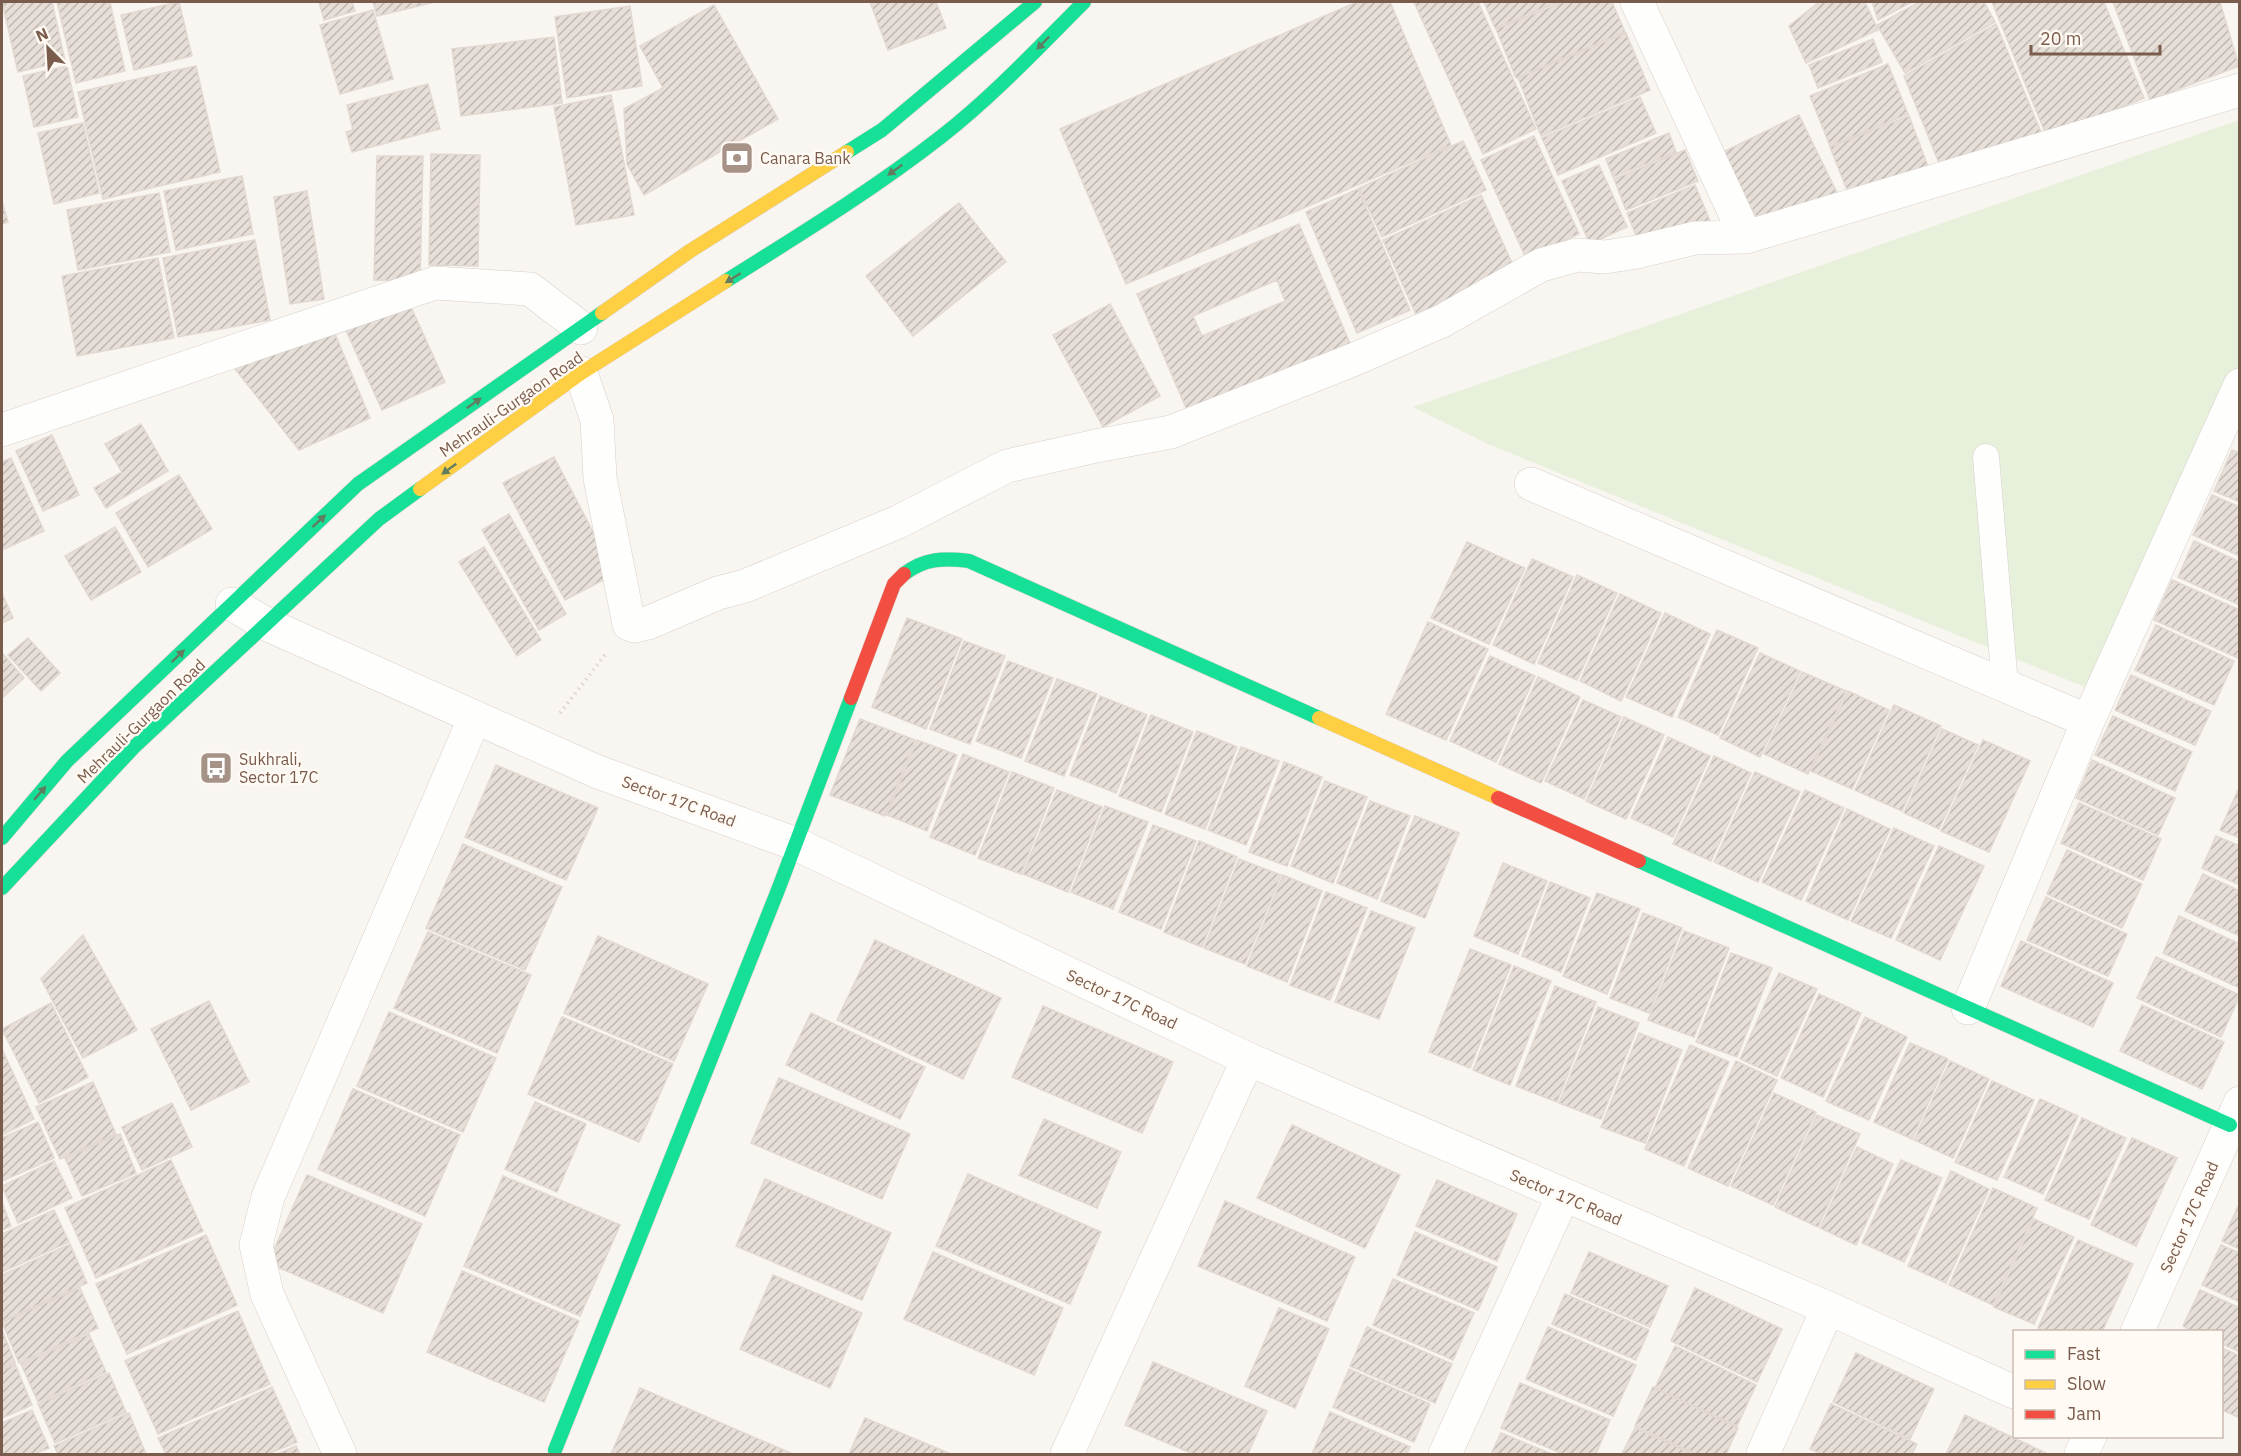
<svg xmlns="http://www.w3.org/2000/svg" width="2241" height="1456" viewBox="0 0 2241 1456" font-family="'IBM Plex Sans',sans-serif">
<defs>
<pattern id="building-hatch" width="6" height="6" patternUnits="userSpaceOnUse" patternTransform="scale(1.5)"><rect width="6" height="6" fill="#e6ded7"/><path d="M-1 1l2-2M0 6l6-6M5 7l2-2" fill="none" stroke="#bfb7b1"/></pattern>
</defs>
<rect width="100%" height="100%" fill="#f9f5f0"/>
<path fill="#e7f0db" d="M2239,120V368L2097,692L1488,444L1413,407Z"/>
<path fill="url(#building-hatch)" stroke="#e2d8d2" stroke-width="1.5" fill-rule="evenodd" d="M2,2H52L65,61L18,72Z
M57,2H110L125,71L76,83Z
M179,2L192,56L134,70L121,15Z
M319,2H352L355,11L324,20Z
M373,2H435L377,16Z
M870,2H936L946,28L888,50Z
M1357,2H1390L1451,145L1126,284L1060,129Z
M1414,2H1478L1536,129L1483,154Z
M1484,2H1558L1495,28Z
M1563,2H1612L1625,32L1516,78L1496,29Z
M1819,2H1865L1878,30L1806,63L1789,26Z
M1872,2H1912L1878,20Z
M1919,2H1984L1995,22L1905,73L1877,25Z
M1992,2H2104L2144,98L2047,137Z
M2113,2H2220L2239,66L2150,100Z
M714,5L778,119L644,195L627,164L624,109L663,88L640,46Z
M630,6L642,86L567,98L555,17Z
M373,10L393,79L340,94L320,25Z
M1996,24L2041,132L1943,173L1904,76Z
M1626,33L1650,90L1541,136L1518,78Z
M554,37L562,103L461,116L452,49Z
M1873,39L1882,62L1818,88L1809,65Z
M1888,64L1908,114L1830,146L1810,96Z
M67,66L78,117L34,127L23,76Z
M196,66L220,172L103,199L78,92Z
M428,84L440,129L352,152L346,132L353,130L347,105Z
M611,95L634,215L576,225L554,107Z
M1640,97L1656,133L1558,175L1542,138Z
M1799,115L1838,195L1763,228L1719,154Z
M1909,116L1929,169L1851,200L1830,147Z
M83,123L99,193L54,204L38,133Z
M1669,133L1676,152L1613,177L1606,159Z
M1534,136L1579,234L1526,258L1481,160Z
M1463,141L1486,190L1382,237L1359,188Z
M1685,150L1698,181L1626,210L1614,179Z
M431,154L480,155L478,266L429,265Z
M377,156H423L420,281L374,280Z
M1599,165L1627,227L1590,244L1562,181Z
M242,176L253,234L176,250L164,191Z
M1695,185L1713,228L1639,243L1627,213Z
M1358,189L1410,310L1357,333L1306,212Z
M307,191L324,299L290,304L274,197Z
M159,193L170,252L78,270L67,210Z
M1481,195L1517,274L1418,319L1383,240Z
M2,201L8,222L2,224Z
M959,203L1006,262L913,336L866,276Z
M1299,224L1352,348L1190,417L1137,294ZM1277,280L1285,301L1202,336L1193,316Z
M255,240L270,320L178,337L163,258Z
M158,258L174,338L77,356L62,276Z
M407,298L445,382L382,410L344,326Z
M1110,304L1160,396L1103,427L1053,335Z
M331,324L370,418L299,450L232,365Z
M141,424L168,471L106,508L94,488L122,472L105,444Z
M52,435L79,495L43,511L16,451Z
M2232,450L2240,453V502L2214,491Z
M554,457L615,574L565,600L503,483Z
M11,458L44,531L2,550V462Z
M179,475L212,529L148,567L116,513Z
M2212,495L2240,507V556L2193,535Z
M509,514L566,614L539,630L482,530Z
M115,527L141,572L91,600L65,556Z
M2194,541L2240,562V605L2178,577Z
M1467,542L1525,568L1489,644L1431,618Z
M484,547L541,640L517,656L459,562Z
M1532,559L1573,577L1534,664L1493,645Z
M1577,575L1617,593L1577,680L1538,663Z
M2172,580L2240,610V659L2154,620Z
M2,593L13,618L2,623Z
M1620,594L1661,613L1621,701L1580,681Z
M1665,613L1710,634L1672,717L1626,697Z
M907,618L962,639L926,729L872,707Z
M1428,622L1488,649L1446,740L1386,714Z
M2156,625L2234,661L2214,705L2135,670Z
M1717,630L1758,648L1718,735L1678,717Z
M28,638L60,673L41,691L8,655Z
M964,641L1005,656L970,744L930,729Z
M2,653L24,678L2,698Z
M1760,653L1800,671L1760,757L1720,738Z
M1490,656L1535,676L1496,762L1450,741Z
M1008,661L1053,678L1021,758L976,741Z
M1802,672L1846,691L1808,774L1764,754Z
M2131,675L2211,711L2195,745L2115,710Z
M1538,677L1580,697L1541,783L1499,764Z
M1057,679L1097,694L1064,776L1025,761Z
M1848,691L1889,710L1852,789L1811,771Z
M1100,696L1147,715L1116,793L1070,775Z
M1583,700L1621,717L1584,799L1545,781Z
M1894,705L1941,726L1902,811L1855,790Z
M1151,715L1193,732L1161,812L1119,796Z
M2113,716L2192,752L2175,791L2095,755Z
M1624,717L1664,735L1626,819L1586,801Z
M860,719L915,740L885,816L830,795Z
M1942,729L1978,745L1939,829L1904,813Z
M1197,731L1237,747L1205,829L1165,814Z
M1668,737L1710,756L1673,837L1631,818Z
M917,740L957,755L927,831L887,815Z
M1983,740L2030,761L1989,852L1941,831Z
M1241,747L1279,761L1246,845L1208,830Z
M963,754L1009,772L975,855L930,837Z
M1714,756L1751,773L1711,861L1673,844Z
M2092,760L2175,798L2158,835L2076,798Z
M1284,762L1322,777L1287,866L1249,852Z
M496,765L598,808L566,880L465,837Z
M1012,772L1054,788L1021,874L978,858Z
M1755,772L1800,792L1758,882L1714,862Z
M1325,781L1367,797L1333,883L1291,866Z
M2239,788L2240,789V838L2220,830Z
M1057,790L1102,807L1068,892L1023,874Z
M1805,790L1844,808L1801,900L1762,882Z
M1370,801L1410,816L1377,899L1337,883Z
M2079,803L2161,839L2143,880L2061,843Z
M1105,806L1148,822L1113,909L1071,892Z
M1847,809L1890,829L1848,920L1806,901Z
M1415,816L1459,833L1425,918L1381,901Z
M1153,825L1196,841L1161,929L1119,912Z
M1894,828L1934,846L1891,938L1851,921Z
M2216,836L2240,846V885L2202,868Z
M1199,841L1237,857L1202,947L1164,932Z
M463,844L562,887L525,970L426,928Z
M1939,846L1984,866L1940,960L1896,940Z
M2067,850L2142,884L2122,928L2047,894Z
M1239,859L1281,875L1245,964L1204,948Z
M1503,863L1547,881L1518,954L1474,936Z
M2203,874L2240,891V936L2185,911Z
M1283,875L1322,891L1287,982L1247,966Z
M1550,882L1590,898L1561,972L1522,956Z
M1326,892L1367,908L1330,1000L1290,985Z
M1597,893L1640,909L1607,994L1563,976Z
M2046,897L2127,934L2108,976L2027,940Z
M1371,911L1415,928L1379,1019L1335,1002Z
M1643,913L1682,928L1649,1013L1610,998Z
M2179,916L2240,944V988L2163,953Z
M1684,931L1729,948L1694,1037L1648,1020Z
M428,932L531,975L497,1053L394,1008Z
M83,935L137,1030L83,1058L41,979Z
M598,936L708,984L674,1061L564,1013Z
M875,940L1001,998L963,1079L837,1020Z
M2021,941L2113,983L2093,1027L2001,986Z
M1470,949L1511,965L1470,1068L1429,1052Z
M1731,953L1772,968L1737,1057L1696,1042Z
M2156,957L2240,995L2221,1037L2137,998Z
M1514,966L1551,981L1510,1085L1473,1070Z
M1779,973L1817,989L1777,1076L1740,1059Z
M1555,986L1596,1002L1557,1102L1516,1086Z
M1819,994L1861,1013L1823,1097L1781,1078Z
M209,1001L249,1082L191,1110L151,1029Z
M51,1003L88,1077L39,1103L2,1029Z
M2142,1005L2224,1042L2202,1089L2120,1051Z
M1043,1006L1173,1062L1142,1133L1012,1077Z
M1598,1007L1639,1023L1601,1119L1559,1103Z
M389,1012L496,1058L463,1132L357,1086Z
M811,1013L925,1067L900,1119L786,1065Z
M562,1017L673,1064L639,1142L528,1094Z
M1865,1017L1907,1037L1869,1120L1826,1101Z
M1639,1033L1682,1050L1645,1143L1601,1127Z
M1910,1043L1948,1059L1912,1139L1874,1122Z
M1690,1045L1729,1062L1684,1166L1645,1149Z
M2,1049L34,1119L2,1135Z
M1736,1061L1777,1080L1728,1186L1688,1168Z
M1950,1061L1989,1079L1953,1158L1914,1140Z
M779,1078L910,1134L882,1199L751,1143Z
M1992,1081L2034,1100L1997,1180L1955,1162Z
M93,1082L116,1134L60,1159L36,1107Z
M353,1089L460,1135L425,1216L318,1169Z
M1774,1093L1816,1112L1773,1205L1731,1186Z
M2040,1099L2078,1116L2043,1194L2004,1177Z
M535,1102L586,1124L557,1192L505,1169Z
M172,1103L192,1147L142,1170L122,1127Z
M1817,1115L1860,1134L1818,1227L1775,1207Z
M2082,1118L2126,1138L2089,1219L2045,1200Z
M1044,1119L1121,1152L1097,1208L1019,1175Z
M38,1122L54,1158L2,1181V1138Z
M1292,1125L1400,1175L1365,1248L1257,1198Z
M120,1134L136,1173L82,1196L65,1158Z
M2132,1138L2177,1158L2136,1246L2091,1225Z
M1857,1147L1893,1164L1856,1245L1820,1228Z
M171,1160L203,1231L96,1278L65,1208Z
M1901,1160L1942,1178L1904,1262L1862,1243Z
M54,1161L72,1198L18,1223L2,1186Z
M1951,1171L1989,1189L1946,1283L1908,1266Z
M968,1174L1101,1232L1070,1304L936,1246Z
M307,1175L422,1224L383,1313L268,1263Z
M503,1176L620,1225L580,1316L464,1266Z
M765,1179L891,1233L862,1300L736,1246Z
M1437,1180L1517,1214L1497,1261L1416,1226Z
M1993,1188L2037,1208L1993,1305L1949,1285Z
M1225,1201L1355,1257L1327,1321L1198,1266Z
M2,1202L11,1226L2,1230Z
M2240,1202V1249L2222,1241Z
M54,1210L69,1242L2,1272V1234Z
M2034,1219L2074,1237L2034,1324L1994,1307Z
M1415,1232L1497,1267L1478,1310L1397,1275Z
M206,1235L237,1305L127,1354L96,1284Z
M2078,1240L2133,1264L2102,1332H2045L2038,1328Z
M70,1244L87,1283L2,1321V1275Z
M2221,1245L2240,1253V1302L2202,1285Z
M933,1252L1063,1308L1034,1375L904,1319Z
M1589,1252L1668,1286L1650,1327L1571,1293Z
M462,1271L579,1321L544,1402L427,1352Z
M773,1275L862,1313L830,1388L740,1349Z
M1393,1279L1474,1313L1453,1360L1373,1325Z
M80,1288L98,1328L19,1363L2,1322Z
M1695,1288L1782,1329L1757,1382L1671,1341Z
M2200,1290L2240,1308V1352L2222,1344V1332H2194L2183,1326Z
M1565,1294L1649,1330L1636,1360L1552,1324Z
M1279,1308L1329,1329L1295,1408L1245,1386Z
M238,1311L270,1384L158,1434L125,1361Z
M1367,1327L1452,1364L1435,1403L1350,1366Z
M1548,1327L1636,1365L1613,1416L1526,1379Z
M2,1330L15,1362L2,1368Z
M89,1334L106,1372L38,1402L21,1364Z
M1675,1346L1756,1385L1737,1426L1655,1388Z
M2222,1348L2240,1356V1418L2222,1410Z
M1856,1353L1934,1389L1910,1439L1833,1402Z
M1153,1362L1267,1411L1248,1454H1193L1125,1425Z
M15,1364L32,1405L2,1418V1370Z
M1349,1369L1430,1404L1414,1442L1333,1407Z
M109,1373L126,1412L55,1443L38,1404Z
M1520,1383L1610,1420L1596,1454H1563L1501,1428Z
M272,1387L297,1442L268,1454H166L158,1438Z
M1653,1387L1738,1428L1726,1454H1696L1635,1426Z
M640,1388L793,1454H611Z
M1831,1404L1917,1444L1912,1454H1822L1810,1449Z
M32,1410L49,1448L34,1454H2V1423Z
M1330,1412L1410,1447L1407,1454H1312Z
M129,1413L146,1454H58L54,1446Z
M1965,1415L2048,1454H1946Z
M865,1418L951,1454H849Z
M1635,1428L1693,1454H1622Z
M1501,1433L1552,1454H1491Z
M296,1446L300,1454H277Z"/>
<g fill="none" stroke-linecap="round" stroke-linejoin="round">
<defs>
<path id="lane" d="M1986,457L2005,685"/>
<path id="street" d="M1637,2L1746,237L2240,90
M581,373L597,420L600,478L629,624L635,626L648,623L718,593L745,586L898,522L1007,466L1096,446L1171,432L1355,359L1442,321L1541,265L1577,255L1605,257L1637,252L1695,238L1746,237
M2,430L435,283L530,289L581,328
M1531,484L2088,721
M232,604L266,624L598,772L796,844L1248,1059L1828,1308L2014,1392
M1968,1008L2088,721L2240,385
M2137,1332L2240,1103
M340,1454L267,1294L256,1245L268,1197L475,717
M1067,1454L1248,1059
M1445,1454L1563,1196
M1763,1454L1828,1308
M2081,1454L2090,1436"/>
<path id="fast" d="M847,152L882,130L1035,2
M726,281C799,235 873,190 942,136C993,96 1038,48 1084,2
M904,574C925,558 943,558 969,561L1319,718
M2,838L67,761L358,484L602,313
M1639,861L2230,1125
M2,888L134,747L379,519L420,489
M555,1450L778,890L851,698"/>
<path id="slow" d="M602,313L690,251L847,152
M420,489L581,373L726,281
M1319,718L1498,798"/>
<path id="jam" d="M851,698L894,584L904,574
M1498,798L1639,861"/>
</defs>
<use href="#lane" stroke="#d7d1cb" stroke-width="27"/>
<use href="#street" stroke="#d7d1cb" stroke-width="34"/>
<use href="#fast" stroke="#d9d2cb" stroke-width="15"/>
<use href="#slow" stroke="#d9d2cb" stroke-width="15"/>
<use href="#jam" stroke="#d9d2cb" stroke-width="15"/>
<path stroke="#dcd5d0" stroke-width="4" stroke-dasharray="1.5 4.5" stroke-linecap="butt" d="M560,713L605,655"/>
<use href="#lane" stroke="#fefefd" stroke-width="26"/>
<use href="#street" stroke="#fefefd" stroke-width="33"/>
<use href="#fast" stroke="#16e098" stroke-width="14"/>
<use href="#slow" stroke="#ffcf43" stroke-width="14"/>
<use href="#jam" stroke="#f24e42" stroke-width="14"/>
</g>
<defs><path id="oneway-solid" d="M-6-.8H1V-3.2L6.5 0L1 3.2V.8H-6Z" transform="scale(1.5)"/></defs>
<g fill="#617d60">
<use href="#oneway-solid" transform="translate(1043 43) rotate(134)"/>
<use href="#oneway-solid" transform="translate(895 170) rotate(144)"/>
<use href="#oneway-solid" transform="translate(733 278) rotate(148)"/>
<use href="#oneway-solid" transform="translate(474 403) rotate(-35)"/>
<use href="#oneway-solid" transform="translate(449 469) rotate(144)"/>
<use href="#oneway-solid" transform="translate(319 521) rotate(-43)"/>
<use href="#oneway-solid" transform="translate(178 656) rotate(-44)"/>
<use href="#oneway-solid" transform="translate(40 793) rotate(-49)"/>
</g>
<defs>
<symbol id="bank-square" viewBox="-11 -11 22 22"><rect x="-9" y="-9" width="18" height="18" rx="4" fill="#a69286" stroke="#fffaf3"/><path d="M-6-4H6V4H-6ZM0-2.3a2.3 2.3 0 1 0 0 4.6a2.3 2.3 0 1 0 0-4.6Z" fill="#fff"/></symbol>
<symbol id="bus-square" viewBox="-11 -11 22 22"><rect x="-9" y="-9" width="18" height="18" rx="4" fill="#a69286" stroke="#fffaf3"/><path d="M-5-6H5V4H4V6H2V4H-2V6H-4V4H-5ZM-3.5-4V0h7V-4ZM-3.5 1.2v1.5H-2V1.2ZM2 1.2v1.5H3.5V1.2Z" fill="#fff"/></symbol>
</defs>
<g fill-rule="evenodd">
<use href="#bank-square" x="718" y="139" width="38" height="38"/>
<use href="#bus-square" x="197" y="749" width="38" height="38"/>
</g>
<g text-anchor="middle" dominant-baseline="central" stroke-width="4.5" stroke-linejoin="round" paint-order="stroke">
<g font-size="16" fill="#7a5c4d" stroke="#fffaf3" text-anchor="start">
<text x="760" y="158">Canara Bank</text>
<text x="239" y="759">Sukhrali,<tspan x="239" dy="18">Sector 17C</tspan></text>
</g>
<g font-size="16" fill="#7a5c4d" stroke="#fffaf3">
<text transform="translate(511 404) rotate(-35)">Mehrauli-Gurgaon Road</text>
<text transform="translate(141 721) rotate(-44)">Mehrauli-Gurgaon Road</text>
<text transform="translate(679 801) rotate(20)">Sector 17C Road</text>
<text transform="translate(1122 999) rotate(25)">Sector 17C Road</text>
<text transform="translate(1566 1197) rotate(23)">Sector 17C Road</text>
<text transform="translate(2189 1217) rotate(-66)">Sector 17C Road</text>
</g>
</g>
<rect width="2241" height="1456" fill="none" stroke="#7a5c4d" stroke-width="6"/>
<rect x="2013" y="1330" width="210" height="108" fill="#fffaf3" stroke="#cabbb1" stroke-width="1.5"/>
<rect x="2025" y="1350" width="30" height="9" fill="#16e098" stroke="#cabbb1" stroke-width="1.5"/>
<text x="2067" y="1360" font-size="18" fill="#7a5c4d">Fast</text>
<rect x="2025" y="1380" width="30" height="9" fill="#ffcf43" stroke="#cabbb1" stroke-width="1.5"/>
<text x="2067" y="1390" font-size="18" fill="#7a5c4d">Slow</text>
<rect x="2025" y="1410" width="30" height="9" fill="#f24e42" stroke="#cabbb1" stroke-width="1.5"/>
<text x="2067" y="1420" font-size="18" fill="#7a5c4d">Jam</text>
<g transform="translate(48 48) rotate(336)" stroke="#fffaf3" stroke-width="4.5" paint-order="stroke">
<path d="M0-4.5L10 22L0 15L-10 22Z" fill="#7a5c4d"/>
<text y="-9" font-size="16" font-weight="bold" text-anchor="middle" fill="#7a5c4d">N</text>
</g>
<path d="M2031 45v9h129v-9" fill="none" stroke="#7a5c4d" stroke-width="3"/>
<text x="2040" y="45" font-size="18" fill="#7a5c4d" stroke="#fffaf3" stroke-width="4.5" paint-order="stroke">20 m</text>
</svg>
